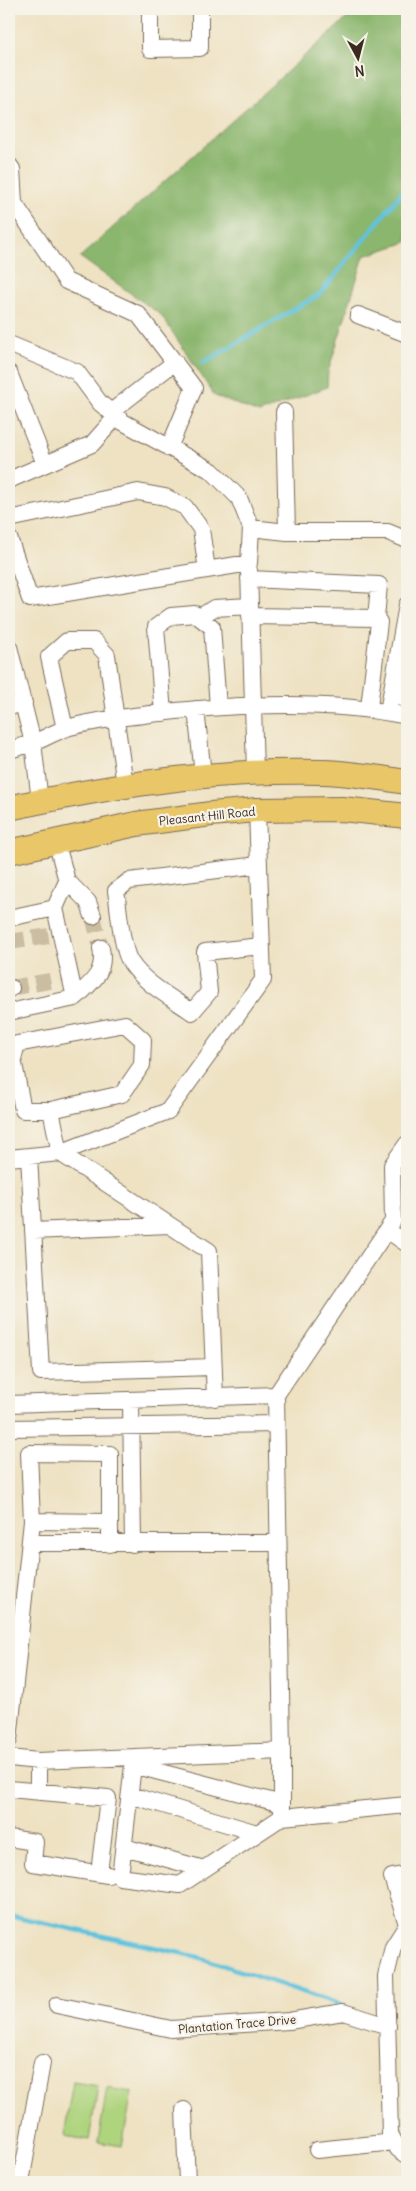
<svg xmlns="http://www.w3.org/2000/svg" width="416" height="2191" viewBox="0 0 416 2191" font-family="Delius,sans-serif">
<rect width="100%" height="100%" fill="#f7f3e8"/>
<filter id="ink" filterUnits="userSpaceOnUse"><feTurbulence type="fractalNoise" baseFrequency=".02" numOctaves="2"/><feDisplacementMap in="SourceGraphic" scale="10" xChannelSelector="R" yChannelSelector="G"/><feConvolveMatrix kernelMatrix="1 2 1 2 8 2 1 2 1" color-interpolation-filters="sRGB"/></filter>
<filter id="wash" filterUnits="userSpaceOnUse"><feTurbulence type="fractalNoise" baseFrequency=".0096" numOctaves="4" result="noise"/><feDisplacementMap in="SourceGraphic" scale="20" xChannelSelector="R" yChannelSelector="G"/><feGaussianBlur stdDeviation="1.12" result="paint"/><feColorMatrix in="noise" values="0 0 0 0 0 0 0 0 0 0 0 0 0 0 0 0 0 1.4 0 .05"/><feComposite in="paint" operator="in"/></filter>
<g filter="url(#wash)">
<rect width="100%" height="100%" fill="#eee2c3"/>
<path fill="#aed47e" stroke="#747f4e" d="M73,2082L98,2086L89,2140L64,2136Z
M107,2088L132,2092L122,2146L98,2142Z"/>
<path fill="#8ab66d" stroke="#627046" d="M357,9H407V242L364,256L328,372L327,387L259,413L215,396L161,315L80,257Z"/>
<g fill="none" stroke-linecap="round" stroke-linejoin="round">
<path stroke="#5ec2dc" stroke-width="4.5" d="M203,363L320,294L407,186
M9,1915L198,1957L345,2006
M402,2020L407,2022"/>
</g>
</g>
<g filter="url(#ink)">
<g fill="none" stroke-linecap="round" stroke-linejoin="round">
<path stroke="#cabda2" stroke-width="16" stroke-dasharray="16 8" stroke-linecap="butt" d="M93,916L101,948
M9,942L49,936
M11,988L55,980"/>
<defs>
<path id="minor" d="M150,9V49L200,48V9
M9,165L12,169L14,203L66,281L138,314L194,388L169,448
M358,315L407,334
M9,344L77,372L100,403L123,422L212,471L239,498L251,528L249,563L30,599L9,538
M9,373L45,464
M111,412L175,362
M284,412L287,532H388L407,540
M9,480L92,444L116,417
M9,519L138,492L165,497L185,507L201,529L207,570
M251,528L287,532
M249,570L255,772
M249,579L379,585L376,618L250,616
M200,617L214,608L250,606
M9,647L33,743L9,750
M401,698L407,671
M9,707L24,703
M369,708L379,622L376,618
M196,709L203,775
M388,712L407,605
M163,713L156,627L171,616L195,614L212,627L218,707
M65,729L49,657L67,641H94L107,655L125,785
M40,801L33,743C43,739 53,733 64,729C91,720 122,718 150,714C232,704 326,699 407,716
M258,865L129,881L116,891C119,909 121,949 131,963C145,984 172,998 192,1012L209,992L205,952L261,946
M67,881L88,902L93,916
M55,908L67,881L56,841
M9,918L55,908L75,998L9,1012
M9,989L11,988
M75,998C92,982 106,973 101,948
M125,1024L143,1040L142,1065L122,1094L51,1110H23L13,1059L17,1044Z
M51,1110L60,1153L168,1111L263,980L257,810
M29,1156L41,1372L214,1367
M9,1158L60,1153L209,1251L215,1398
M387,1230L407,1244
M33,1231L169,1225
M131,1401L133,1544
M9,1404L276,1395
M9,1428L276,1424
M32,1521L29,1453L110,1454V1522
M30,1543H278
M9,1740L32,1521L110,1522V1544
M282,1751L276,1395L393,1221L392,1165L407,1144
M9,1758L38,1761L282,1751V1817L180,1885L120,1877L134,1757
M133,1765L282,1804
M9,1789L108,1798L99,1873
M38,1791V1761
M130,1795L257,1833
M282,1817L407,1805
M9,1838L35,1842L33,1863L108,1875
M124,1847L204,1869
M407,1874L392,1877L407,1924
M407,1925L393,1947L386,1976L390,2134L398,2149L407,2155
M57,2005L171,2029L289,2021L343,2012L388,2026
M184,2110L187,2182
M317,2150L394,2142
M21,2182L42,2063"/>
<path id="highway" d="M9,808C113,785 218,769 324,772C352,773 380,778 407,782
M9,852L136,824L211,814L257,810L342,809L407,816"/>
</defs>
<use href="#minor" stroke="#7a6a58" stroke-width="18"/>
<use href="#highway" stroke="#7a6a58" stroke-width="26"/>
<use href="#minor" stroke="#fff" stroke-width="16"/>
<use href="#highway" stroke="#e9c769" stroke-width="24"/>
</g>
</g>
<g text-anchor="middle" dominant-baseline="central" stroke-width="4.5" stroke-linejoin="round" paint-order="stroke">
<g font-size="12" fill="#3b2a1e" stroke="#f7f3e8">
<text transform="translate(207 816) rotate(-6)">Pleasant Hill Road</text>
<text transform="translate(237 2024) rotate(-5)">Plantation Trace Drive</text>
</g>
</g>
<rect width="416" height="2191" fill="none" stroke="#f7f3e8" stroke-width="30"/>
<g transform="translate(358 58) rotate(173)" stroke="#f7f3e8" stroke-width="4" paint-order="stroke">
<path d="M0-4L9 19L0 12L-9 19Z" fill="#3b2a1e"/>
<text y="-8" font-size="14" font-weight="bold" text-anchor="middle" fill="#3b2a1e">N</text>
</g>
</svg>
